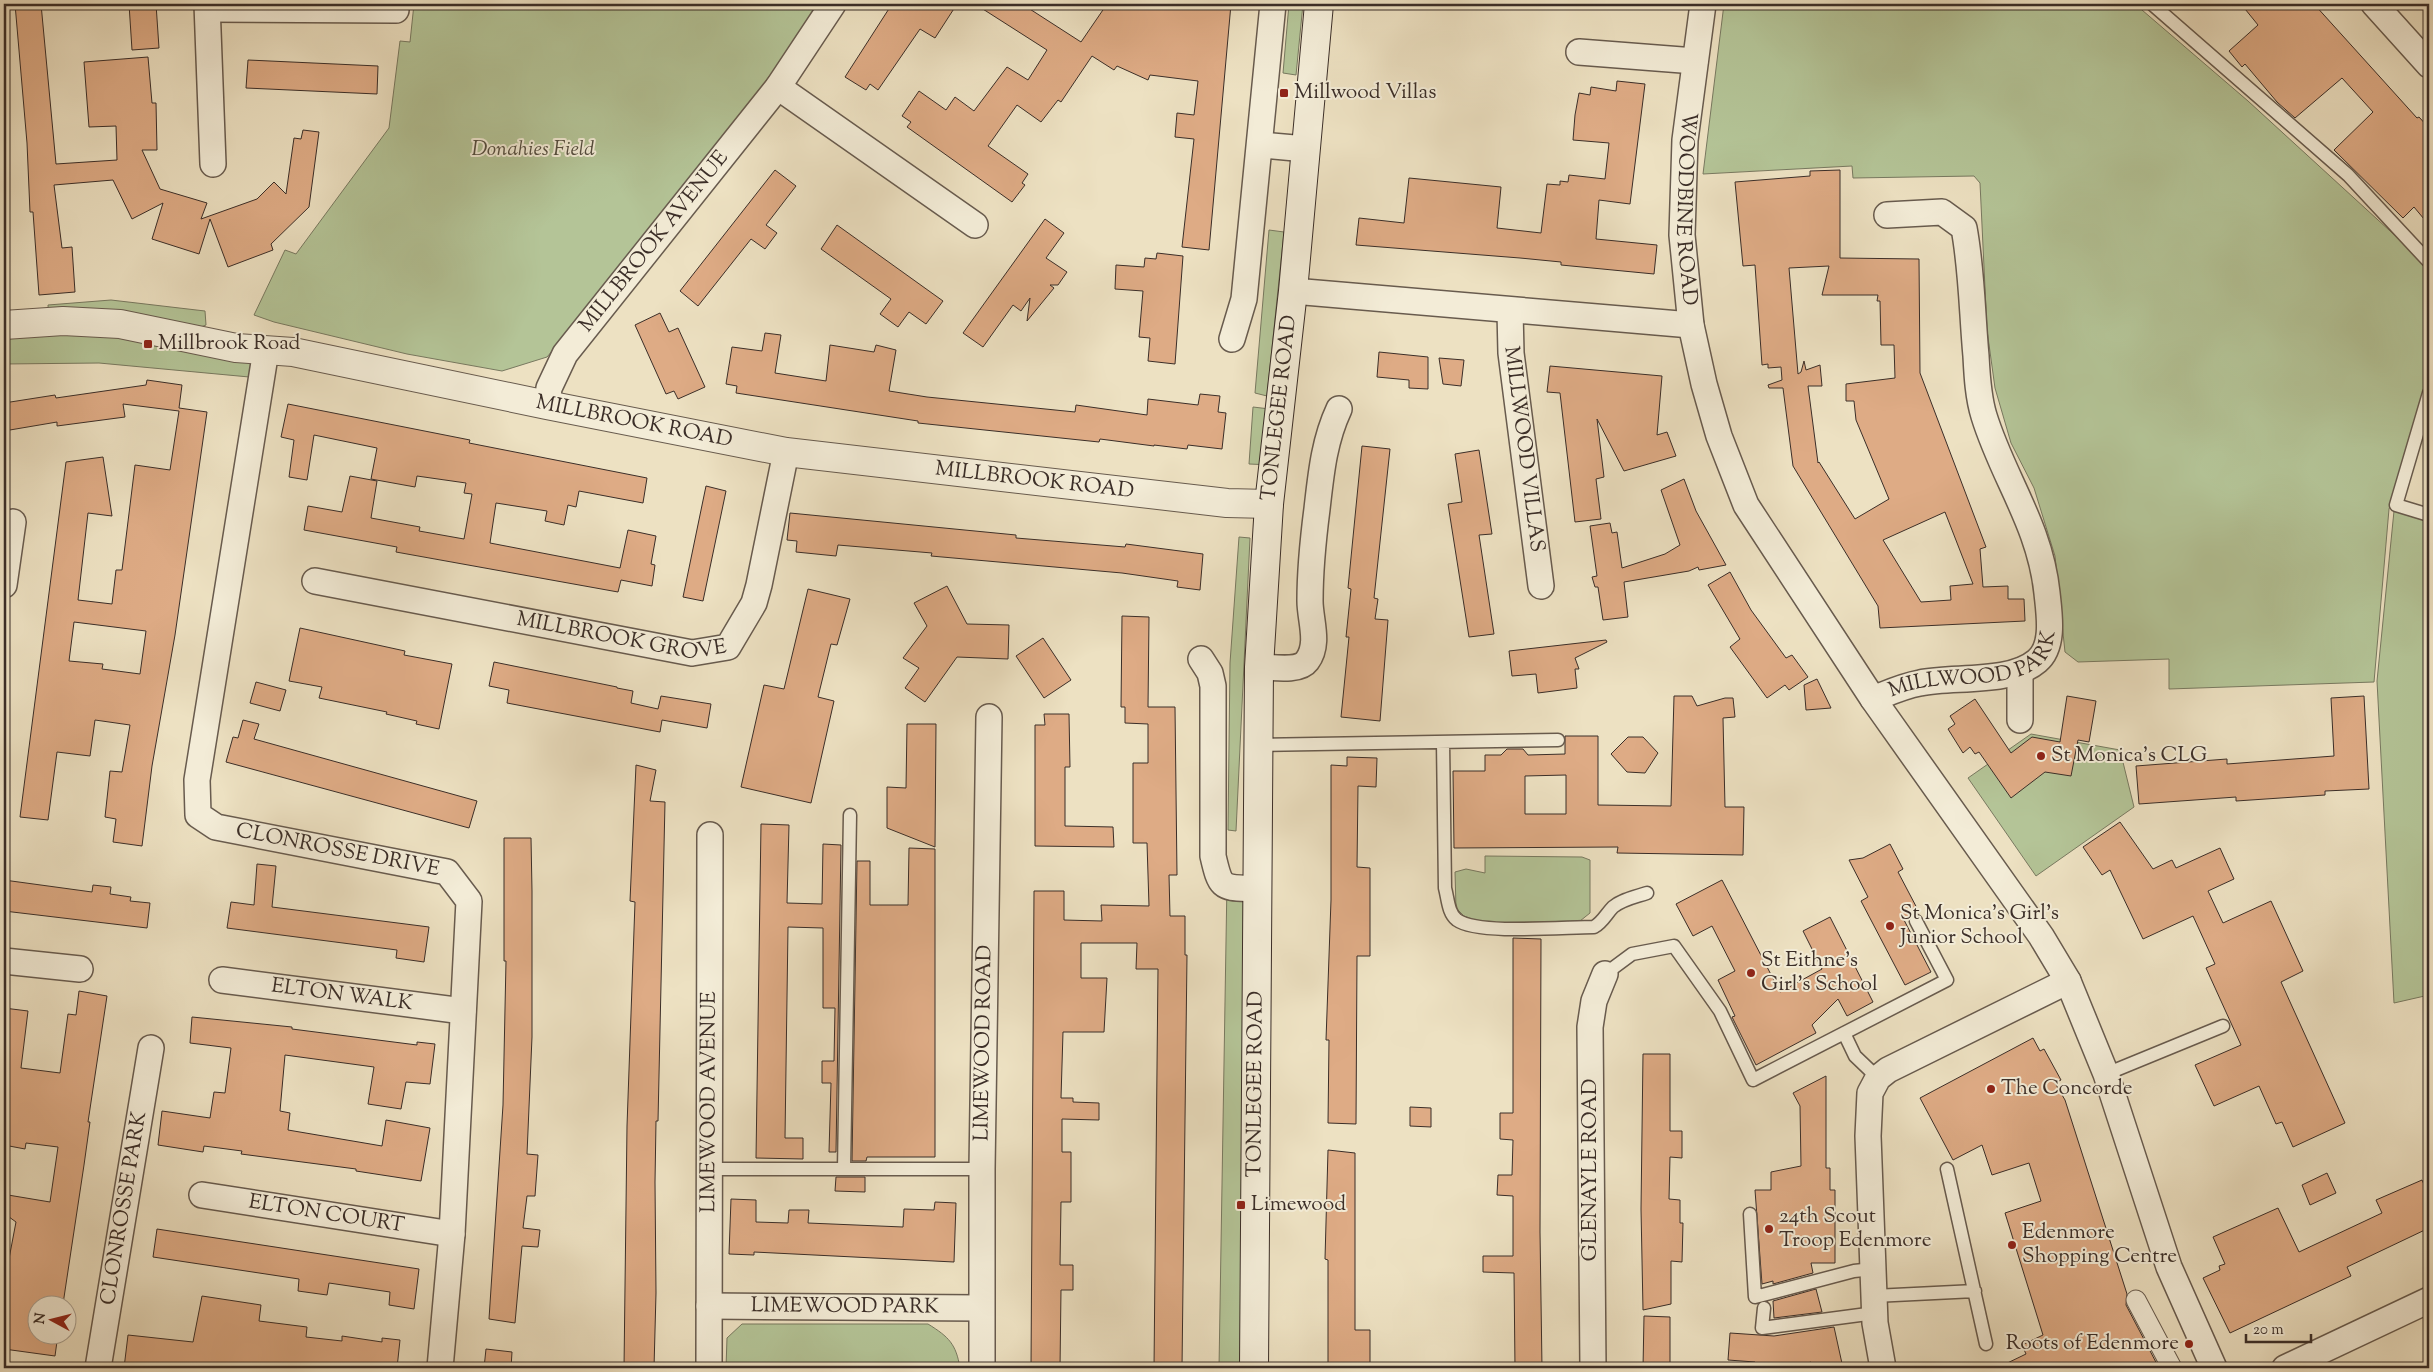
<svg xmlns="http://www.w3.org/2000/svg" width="2433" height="1372" viewBox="0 0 2433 1372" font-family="'Sorts Mill Goudy',serif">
<rect width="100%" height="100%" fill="#ede1c2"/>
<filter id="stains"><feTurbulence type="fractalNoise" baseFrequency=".004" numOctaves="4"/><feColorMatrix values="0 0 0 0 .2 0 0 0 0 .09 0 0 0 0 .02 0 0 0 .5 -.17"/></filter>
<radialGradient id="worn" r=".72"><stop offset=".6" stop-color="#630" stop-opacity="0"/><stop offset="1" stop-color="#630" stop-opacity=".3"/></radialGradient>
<path fill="#b4c497" stroke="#787960" d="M414,4H832L778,87L547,357L502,371L407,354L274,322L254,315L285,250L296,254L389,128L400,41L410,42Z
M1289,4H1303L1296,75L1283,73Z
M1724,4H2135L2248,101L2413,252L2429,272V373L2389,509L2374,682L2169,689V659L2078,662L2065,652L2055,556L2034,488L2011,443L1995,388L1987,330L1980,183L1974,176L1853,178L1852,166L1703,174Z
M1269,230L1284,232L1267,396L1255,393Z
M111,300L205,311L206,325L193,330L265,351L260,378L99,363L4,364V326L49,323L48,305Z
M1253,407L1278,410L1272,465L1249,464Z
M2394,511L2429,520V995L2394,1003L2377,681Z
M1239,537L1250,538L1236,831L1228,830L1230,663Z
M2031,734L2120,750L2134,807L2036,876L1968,778Z
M1485,856L1582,857L1590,860V913L1580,921L1482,923L1464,916L1456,908L1455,872L1466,869L1485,873Z
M1227,881L1257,893L1254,1368H1219Z
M742,1324H928C949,1337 956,1344 960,1368H726L727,1338Z"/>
<path fill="#deab85" stroke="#3b2e28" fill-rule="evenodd" d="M15,4H41L56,164L117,160L116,126L89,127L84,62L148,57L152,103H156L157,150H142L160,189L207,203L201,219L257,199L274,182L286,194L294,138L301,139L303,130L319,132L309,207L271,244L273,250L228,267L210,219L199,254L152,239L163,203L132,219L113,180L54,185L62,248L72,247L75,292L39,295L33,212H30L27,143Z
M129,4H156L159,48L132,50Z
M892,4H957L935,38L920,29L878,90L870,84L866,90L845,77Z
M975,4H1022L1081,42L1107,4H1231L1209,250L1182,247L1194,139L1175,137L1177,113L1194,115L1198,81L1150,75L1148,80L1117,66L1114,70L1092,56L1061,102L1058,100L1041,122L1017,105L988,146L1028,174L1022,183L1025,185L1012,202L907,127L911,122L902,116L919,91L946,110L955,97L974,111L1007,67L1028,80L1047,50Z
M2241,4H2314L2417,118L2419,117L2429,128V225L2414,207L2403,218L2334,150L2373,112L2342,78L2295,118L2277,102L2245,64L2242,67L2229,51L2258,25Z
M248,60L378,66L377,94L246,88Z
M1617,81L1645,84L1630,204L1599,200L1596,239L1657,245L1654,274L1561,265V262L1520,258L1356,245L1359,218L1404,223L1409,178L1501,187L1497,228L1541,233L1547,184L1560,185V181L1568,182L1569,175L1605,179L1609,143L1573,140L1575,115L1579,93L1590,95L1591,87L1616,91Z
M775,170L796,186L766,225L777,233L765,249L751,239L698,306L680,291Z
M1840,170V258L1919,259L1920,373L1986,547L1980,549L1983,587L2008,586V599H2024L2025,621L1880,628L1878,606L1793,466L1783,388H1769L1768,385L1782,380L1781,367L1768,368V364L1762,365L1755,265L1743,266L1735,182L1810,176V171ZM1829,266L1822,295H1878L1877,301H1880L1881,345H1894L1895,378L1846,384V401H1854L1856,420L1889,499L1855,519L1819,462L1818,463L1808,386H1822L1820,365L1806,370L1804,361L1801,372L1798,374L1789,268ZM1945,512L1973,584L1950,586L1951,600L1921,602L1883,540Z
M1045,219L1064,233L1046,258L1067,272L1058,285H1050L1054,288L1027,321L1030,298L1021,311L1013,305L983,347L963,333Z
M837,225L943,301L926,324L909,312L898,327L880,314L891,299L821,249Z
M1157,253L1183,256L1175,364L1148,361L1150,338L1139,337L1143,291L1115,289L1116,265L1144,267L1145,258L1156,259Z
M660,313L669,332L678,328L705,387L678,399L674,391L666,394L635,325Z
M765,333L781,335L775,373L826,381L830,345L874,352L876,345L896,350L889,391L927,397L1075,412L1076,405L1147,415L1148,399L1198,405L1200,394L1220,396L1218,412L1226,413L1222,449L1188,445L1187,449L1154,445V446L1100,439L1099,442L918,423V421L736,393L737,386L726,384L732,347L762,351Z
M1379,352L1428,357V389L1409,388V380L1377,377Z
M1439,358L1464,360L1461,386L1443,384Z
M1550,366L1662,376L1657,435L1667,432L1676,456L1624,471L1597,419L1604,477L1596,479L1601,519L1575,522L1560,393L1547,392Z
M147,380L182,385L179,408L207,412L175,635L152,766L142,846L113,842L116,819L105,817L110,771L122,772L130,725L95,720L90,756L57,752L48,820L20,817L66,462L103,457L112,516L88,513L78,600L112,604L116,570H122L135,465L170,470L179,411L123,404L125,417L57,426V422L4,431V403L55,395L56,398L146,385ZM74,622L146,631L140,674L102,669L103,664L69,661Z
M288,404L470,440L469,443L647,478L643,503L579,491L576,507L568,505L564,525L545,521L547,511L496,503L490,543L620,568L628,530L656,536L651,564L655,565L652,586L621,580L618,592L396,552L397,547L304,530L308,506L342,512L350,476L377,481L371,518L420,527L419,531L464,539L472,494L464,493L466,483L417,476L415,487L371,479L377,448L314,435L307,480L289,477L294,440L281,437Z
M1362,446L1390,449L1374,598L1378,599L1375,619L1388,620L1380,721L1341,717L1349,637H1346L1351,589L1348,588Z
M1479,450L1492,534L1479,535L1494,634L1469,637L1448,504L1462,502L1455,454Z
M1684,479L1696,511L1726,565L1699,570L1698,567L1689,571L1624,582L1628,617L1603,620L1598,587H1595L1592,577L1597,576L1590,526L1610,523L1612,533L1617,532L1622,568L1665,554L1680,545L1661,490Z
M706,486L726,491L703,601L683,597Z
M790,513L1016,535V538L1125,547L1126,544L1203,554L1200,590L1177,587L1178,581L1122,573L931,556L932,553L838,545L836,556L796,552L797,541L787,540Z
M1730,572L1751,610L1786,658L1792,655L1808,677L1789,690L1785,685L1767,698L1730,647L1740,639L1708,585Z
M947,586L967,624L1009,625L1008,659L957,657L925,702L905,688L919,668L903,658L927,626L914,603Z
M808,589L850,599L837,645L831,644L818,697L834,701L811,803L741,787L764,685L784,689Z
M1122,616L1149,617L1148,707H1175L1177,875H1169L1170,916H1185V955H1187L1182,1368H1154L1158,969H1136L1137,943H1081V978H1107L1104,1032H1063L1061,1098H1073V1102L1099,1103V1120L1062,1119V1152H1071V1202H1061L1060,1265H1073V1290H1061L1060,1368H1031L1034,891H1064V920L1102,921L1101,905L1149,906L1147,843H1133V763H1148V724L1125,723V707H1121Z
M300,628L405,651L404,655L452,664L439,729L416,724L417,721L386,714L387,712L319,698L322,687L289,681Z
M1043,638L1071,680L1044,698L1016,656Z
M1606,640L1607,642L1575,658L1579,669H1575L1577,688L1538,693L1536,674L1512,676L1509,651Z
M494,662L617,687V688L633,691L631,703L658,709L661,696L711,704L707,728L662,720L660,732L507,703L509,690L489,686Z
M1817,679L1831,708L1806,710L1804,685Z
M256,682L286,690L280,711L250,703Z
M1674,696H1692L1697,706L1725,698H1733L1735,717L1723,718L1725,807H1744L1743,855L1617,853L1618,847L1454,848L1453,771H1485V755H1501L1507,749H1523L1528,755L1565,754V736H1598V805L1671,806ZM1566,775V814H1525V776Z
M2067,696L2096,701L2089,742L2078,740L2071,776L2045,772L2011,798L1979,752L1975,754L1970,747L1963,753L1948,729L1955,724L1950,716L1975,699L2011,753L2032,737L2060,742Z
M2364,696L2369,789L2325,791V795L2236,801V797L2139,804L2136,766L2227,759V764L2334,756L2331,698Z
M1044,714H1069L1070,767H1065V826L1113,827L1114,847L1035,846V725H1045Z
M243,720L259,724L254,739L477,801L469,828L226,762L233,737L238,738Z
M907,724H936L935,847L887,828V787L906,788Z
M1628,737H1643L1658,753L1645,773L1627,772L1611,754Z
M1347,757L1377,758L1376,787L1358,786L1357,867L1370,868V956H1357L1356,1124L1328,1123L1329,1040H1326L1331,900V765L1347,766Z
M636,765L656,770L650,801L665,802L658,1121H656L655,1182L656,1293L654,1368H624L627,1126L635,902L630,901Z
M2120,822L2153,869L2172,860L2176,868L2220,848L2234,879L2208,891L2223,923L2271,901L2303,971L2281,982L2345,1123L2293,1147L2282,1122L2276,1124L2259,1086L2214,1106L2195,1065L2241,1045L2206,968L2215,964L2193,916L2143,939L2110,870L2102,875L2083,847Z
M761,824L789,825L787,903L822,904L823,844L841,845L836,1152H829L831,1083H822V1061H834L835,1008H823V928L788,927L785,1138H803V1159L756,1158Z
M504,838H531L532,891V1037L527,1154L538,1155L535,1196H527L523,1228L540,1230L538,1247L522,1246L515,1323L489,1319L503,1105L506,961H504Z
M1890,844L1903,869L1898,872L1919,912L1904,920L1931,972L1905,985L1861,901L1868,897L1849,860L1863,858Z
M909,848L935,849V1157H867L866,1161H852L857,861H870V905H908Z
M257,864L276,866L272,907L429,927L424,962L396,958L397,950L227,928L231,902L254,905Z
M4,880L92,892L93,885L111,887L110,894L131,897L130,901L150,903L147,928L4,911Z
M1722,880L1780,992L1822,969L1803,931L1830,917L1873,1002L1847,1016L1838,999L1812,1025L1816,1033L1756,1065L1732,1017L1735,1016L1718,980L1735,971L1712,926L1693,936L1676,904Z
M1513,938L1541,939L1540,1232L1542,1368H1515L1514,1273L1483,1272V1256H1513V1196L1497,1195L1498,1175H1512L1513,1140L1500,1139V1113H1513Z
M79,991L107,996L88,1122H90L84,1165L63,1304H38V1334H58L55,1356L4,1349V1285L16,1222L5,1214L8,1195L50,1202L58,1147L26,1143L25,1149L4,1145V1008L28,1011L21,1068L60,1073L68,1014L76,1015Z
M192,1017L292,1027V1029L417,1045V1042L435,1044L430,1084L406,1082L401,1109L368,1104L374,1067L285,1055L280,1111L290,1113L288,1130L382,1146L386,1120L430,1128L421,1181L356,1171V1169L241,1154L242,1151L204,1146L203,1152L158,1145L162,1111L210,1118L214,1092L225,1093L231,1048L190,1043Z
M2033,1038L2040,1051L2044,1049L2061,1080L2055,1083L2065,1100L2127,1294L2126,1305L2159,1368H1997L2026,1354L2022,1345L2043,1335L2005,1213L2041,1201L2029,1163L1992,1175L1982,1145L1953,1160L1920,1098Z
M1643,1054H1670V1131H1682V1158L1670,1157L1669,1199L1680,1200V1223H1683L1682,1262L1671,1261V1304L1643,1310L1641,1209Z
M1826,1076V1168H1830V1190H1835V1263H1811L1813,1273L1773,1284V1281L1762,1284L1755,1190H1771V1172L1801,1166L1800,1106L1793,1093Z
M1410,1107L1431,1108V1127L1410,1126Z
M1328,1150L1355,1153V1330H1370V1368H1328V1260L1325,1259Z
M2327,1173L2336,1193L2310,1205L2302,1185Z
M836,1177H865V1192L835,1191Z
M2422,1180L2429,1196V1228L2347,1267L2351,1276L2230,1333L2203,1278L2220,1270L2219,1266L2225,1264L2213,1237L2278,1208L2299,1252L2382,1213L2376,1200Z
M731,1199L756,1200V1222L788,1223L789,1210H809L808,1223L903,1227L904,1209L934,1210L935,1202L956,1203L954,1262L754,1252V1255L729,1254Z
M157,1229L419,1269L414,1309L389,1305L390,1292L329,1283L327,1295L298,1291L299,1279L153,1257Z
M1816,1289L1822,1312L1774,1318L1773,1301Z
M202,1296L261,1305L259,1321L307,1327L306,1337L342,1341V1336L382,1342V1338L400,1340L397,1368H124L128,1335L193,1342Z
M1644,1316L1670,1317V1368H1643Z
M1834,1327L1843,1368H1812L1811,1362L1790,1368H1755V1362L1728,1360L1730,1333L1774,1336Z
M486,1349L512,1352L511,1368H484Z"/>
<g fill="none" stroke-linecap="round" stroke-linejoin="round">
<defs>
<path id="service" d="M2152,4L2348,175L2429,262
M2429,393L2396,505L2429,515
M1443,742L1445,888C1448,899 1448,913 1457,920C1478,935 1565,927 1594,927C1603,922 1606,914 1613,907C1623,899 1635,897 1647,893
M1258,745L1558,740
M1605,974L1632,954L1674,946L1720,1011L1753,1080L1947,980L1916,921
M1844,1033L1855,1056L1878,1078
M2106,1074L2223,1026
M711,1169H982
M844,1169L850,815
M1947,1169L1986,1344
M1750,1214L1755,1297L1854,1271L1873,1269
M1874,1296L1975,1291
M1764,1308L1762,1328L1875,1313"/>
<path id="pedestrian" d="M2136,1300L2172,1368"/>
<g id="minor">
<path d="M207,4L213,164"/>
<path id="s1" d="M1703,4L1685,140L1682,235L1691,325L1704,384L1719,436L1746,505L1873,699C1888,693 1903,686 1920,683C1954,676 2010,684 2037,661C2055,646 2049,613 2047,593C2040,525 2003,478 1984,416C1978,397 1977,375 1976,356C1972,313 1972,271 1964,228L1942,212L1887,215"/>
<path d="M2374,4L2429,65"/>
<path d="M208,9L396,10V4"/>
<path d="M1579,52L1695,61"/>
<path d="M778,87L975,225"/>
<path d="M1261,145L1306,149"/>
<path d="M1293,291L1691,325"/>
<path id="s2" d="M1510,311L1511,353L1541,586"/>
<path d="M1232,339L1244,299L1273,4"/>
<path id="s3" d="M266,350L197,780L198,815L216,827L447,872L469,901L452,1234L440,1368"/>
<path id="s4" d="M547,405L549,388L565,354L778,87L833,4"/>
<path id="s5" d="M315,581L692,653L728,647L754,603L759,585L786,452"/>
<path d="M4,585L13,522"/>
<path d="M1201,659L1210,673L1213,686V856C1221,891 1222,887 1257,889"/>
<path d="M1259,667C1271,667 1299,672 1307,661C1320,644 1310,620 1310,601C1310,570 1313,540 1317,509C1321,474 1324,441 1339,409"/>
<path d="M2020,671V720"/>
<path d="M1873,699L2041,936L2068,981L2106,1074L2169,1267L2214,1368"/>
<path d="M4,961L80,969"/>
<path id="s6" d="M222,980L463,1011"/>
<path id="s7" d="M202,1195L452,1234"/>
<path id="s8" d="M709,1306L981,1308"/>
<path id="s9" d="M98,1368L151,1048"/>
<path id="s10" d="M709,1368L710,835"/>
<path id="s11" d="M982,1368V1169L989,717"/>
<path d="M1593,1368L1590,1027L1594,1001L1605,974"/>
<path d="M1883,1368L1875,1323L1868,1136L1870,1093L1878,1078L1888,1070L2068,981"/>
<path d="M2285,1368L2429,1300"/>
</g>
<g id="tertiary">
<path id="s12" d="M4,325L63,321L120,324L236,348L293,352L547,405L786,452L1227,503L1269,504"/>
</g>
<g id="secondary">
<path id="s13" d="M1254,1368L1259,667L1269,504L1293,291L1319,4"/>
</g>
</defs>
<use href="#service" stroke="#685b4e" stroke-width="15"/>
<use href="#pedestrian" stroke="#685b4e" stroke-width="21"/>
<use href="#minor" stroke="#685b4e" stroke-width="28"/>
<use href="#tertiary" stroke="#685b4e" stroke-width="30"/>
<use href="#secondary" stroke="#3b2e28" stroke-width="30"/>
<use href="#service" stroke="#f3ecd7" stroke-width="12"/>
<use href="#pedestrian" stroke="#f3ecd7" stroke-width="19"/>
<use href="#minor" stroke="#f3ecd7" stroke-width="25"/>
<use href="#tertiary" stroke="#f3ecd7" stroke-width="28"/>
<use href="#secondary" stroke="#f3ecd7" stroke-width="28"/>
</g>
<g fill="#8f2418" stroke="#f3ecd7" stroke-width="2">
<rect x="1279" y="88" width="10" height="10" rx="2.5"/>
<rect x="143" y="339" width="10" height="10" rx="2.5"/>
<circle cx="2041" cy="756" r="5"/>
<circle cx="1890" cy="926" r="5"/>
<circle cx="1751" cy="973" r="5"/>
<circle cx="1991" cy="1089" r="5"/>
<rect x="1236" y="1200" width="10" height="10" rx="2.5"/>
<circle cx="1769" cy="1229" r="5"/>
<circle cx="2012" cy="1245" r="5"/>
<circle cx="2189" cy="1344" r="5"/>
</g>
<g text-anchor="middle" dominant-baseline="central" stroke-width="4" stroke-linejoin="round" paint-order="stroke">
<g font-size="21" fill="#3b2e28" stroke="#f3ecd7" text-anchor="start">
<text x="1294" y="93">Millwood Villas</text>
<text x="158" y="344">Millbrook Road</text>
<text x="2051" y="756">St Monica's CLG</text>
<text x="1900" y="914">St Monica's Girl's<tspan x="1900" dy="24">Junior School</tspan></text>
<text x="1761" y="961">St Eithne's<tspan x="1761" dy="24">Girl's School</tspan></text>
<text x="2001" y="1089">The Concorde</text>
<text x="1251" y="1205">Limewood</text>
<text x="1779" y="1217">24th Scout<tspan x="1779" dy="24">Troop Edenmore</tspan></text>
<text x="2022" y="1233">Edenmore<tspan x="2022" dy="24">Shopping Centre</tspan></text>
<text x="2179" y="1344" text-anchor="end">Roots of Edenmore</text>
</g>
<g font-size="21" font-style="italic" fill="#534c3e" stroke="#f3ecd7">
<text x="533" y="150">Donahies Field</text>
</g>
<g font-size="21" fill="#3b2e28" stroke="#f3ecd7">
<text stroke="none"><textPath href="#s1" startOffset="206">WOODBINE ROAD</textPath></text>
<text stroke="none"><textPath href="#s4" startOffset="198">MILLBROOK AVENUE</textPath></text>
<text stroke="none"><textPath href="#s13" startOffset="961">TONLEGEE ROAD</textPath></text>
<text stroke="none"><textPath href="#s12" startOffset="640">MILLBROOK ROAD</textPath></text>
<text stroke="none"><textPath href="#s2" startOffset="139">MILLWOOD VILLAS</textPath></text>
<text stroke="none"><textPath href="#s12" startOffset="1045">MILLBROOK ROAD</textPath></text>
<text stroke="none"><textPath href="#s5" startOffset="312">MILLBROOK GROVE</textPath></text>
<text stroke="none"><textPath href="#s1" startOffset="854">MILLWOOD PARK</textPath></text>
<text stroke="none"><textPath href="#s3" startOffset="616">CLONROSSE DRIVE</textPath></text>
<text stroke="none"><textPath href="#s6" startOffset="121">ELTON WALK</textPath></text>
<text stroke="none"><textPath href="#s11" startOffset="325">LIMEWOOD ROAD</textPath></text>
<text stroke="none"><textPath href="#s13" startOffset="284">TONLEGEE ROAD</textPath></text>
<text stroke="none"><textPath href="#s10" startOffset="266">LIMEWOOD AVENUE</textPath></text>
<text transform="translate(1591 1170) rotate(-90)">GLENAYLE ROAD</text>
<text stroke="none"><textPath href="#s9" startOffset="162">CLONROSSE PARK</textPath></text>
<text stroke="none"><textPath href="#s7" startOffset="126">ELTON COURT</textPath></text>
<text stroke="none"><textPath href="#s8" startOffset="136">LIMEWOOD PARK</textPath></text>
</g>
</g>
<rect width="2433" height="1372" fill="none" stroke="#ede1c2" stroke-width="20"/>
<rect x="5" y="5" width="2423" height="1362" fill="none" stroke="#3b2e28" stroke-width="2.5"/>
<rect x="10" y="10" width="2413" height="1352" fill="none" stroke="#3b2e28"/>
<g transform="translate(52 1320) rotate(277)"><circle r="24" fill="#f3ecd7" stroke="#a9a091"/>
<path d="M0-4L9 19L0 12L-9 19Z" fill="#8f2418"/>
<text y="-8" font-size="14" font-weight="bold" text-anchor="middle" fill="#3b2e28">N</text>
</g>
<path d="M2246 1334v8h65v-8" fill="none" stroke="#3b2e28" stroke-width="2.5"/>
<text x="2253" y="1334" font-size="15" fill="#3b2e28" stroke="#f3ecd7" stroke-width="4" paint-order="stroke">20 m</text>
<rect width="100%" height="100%" filter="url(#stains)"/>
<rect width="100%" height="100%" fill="url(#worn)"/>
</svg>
